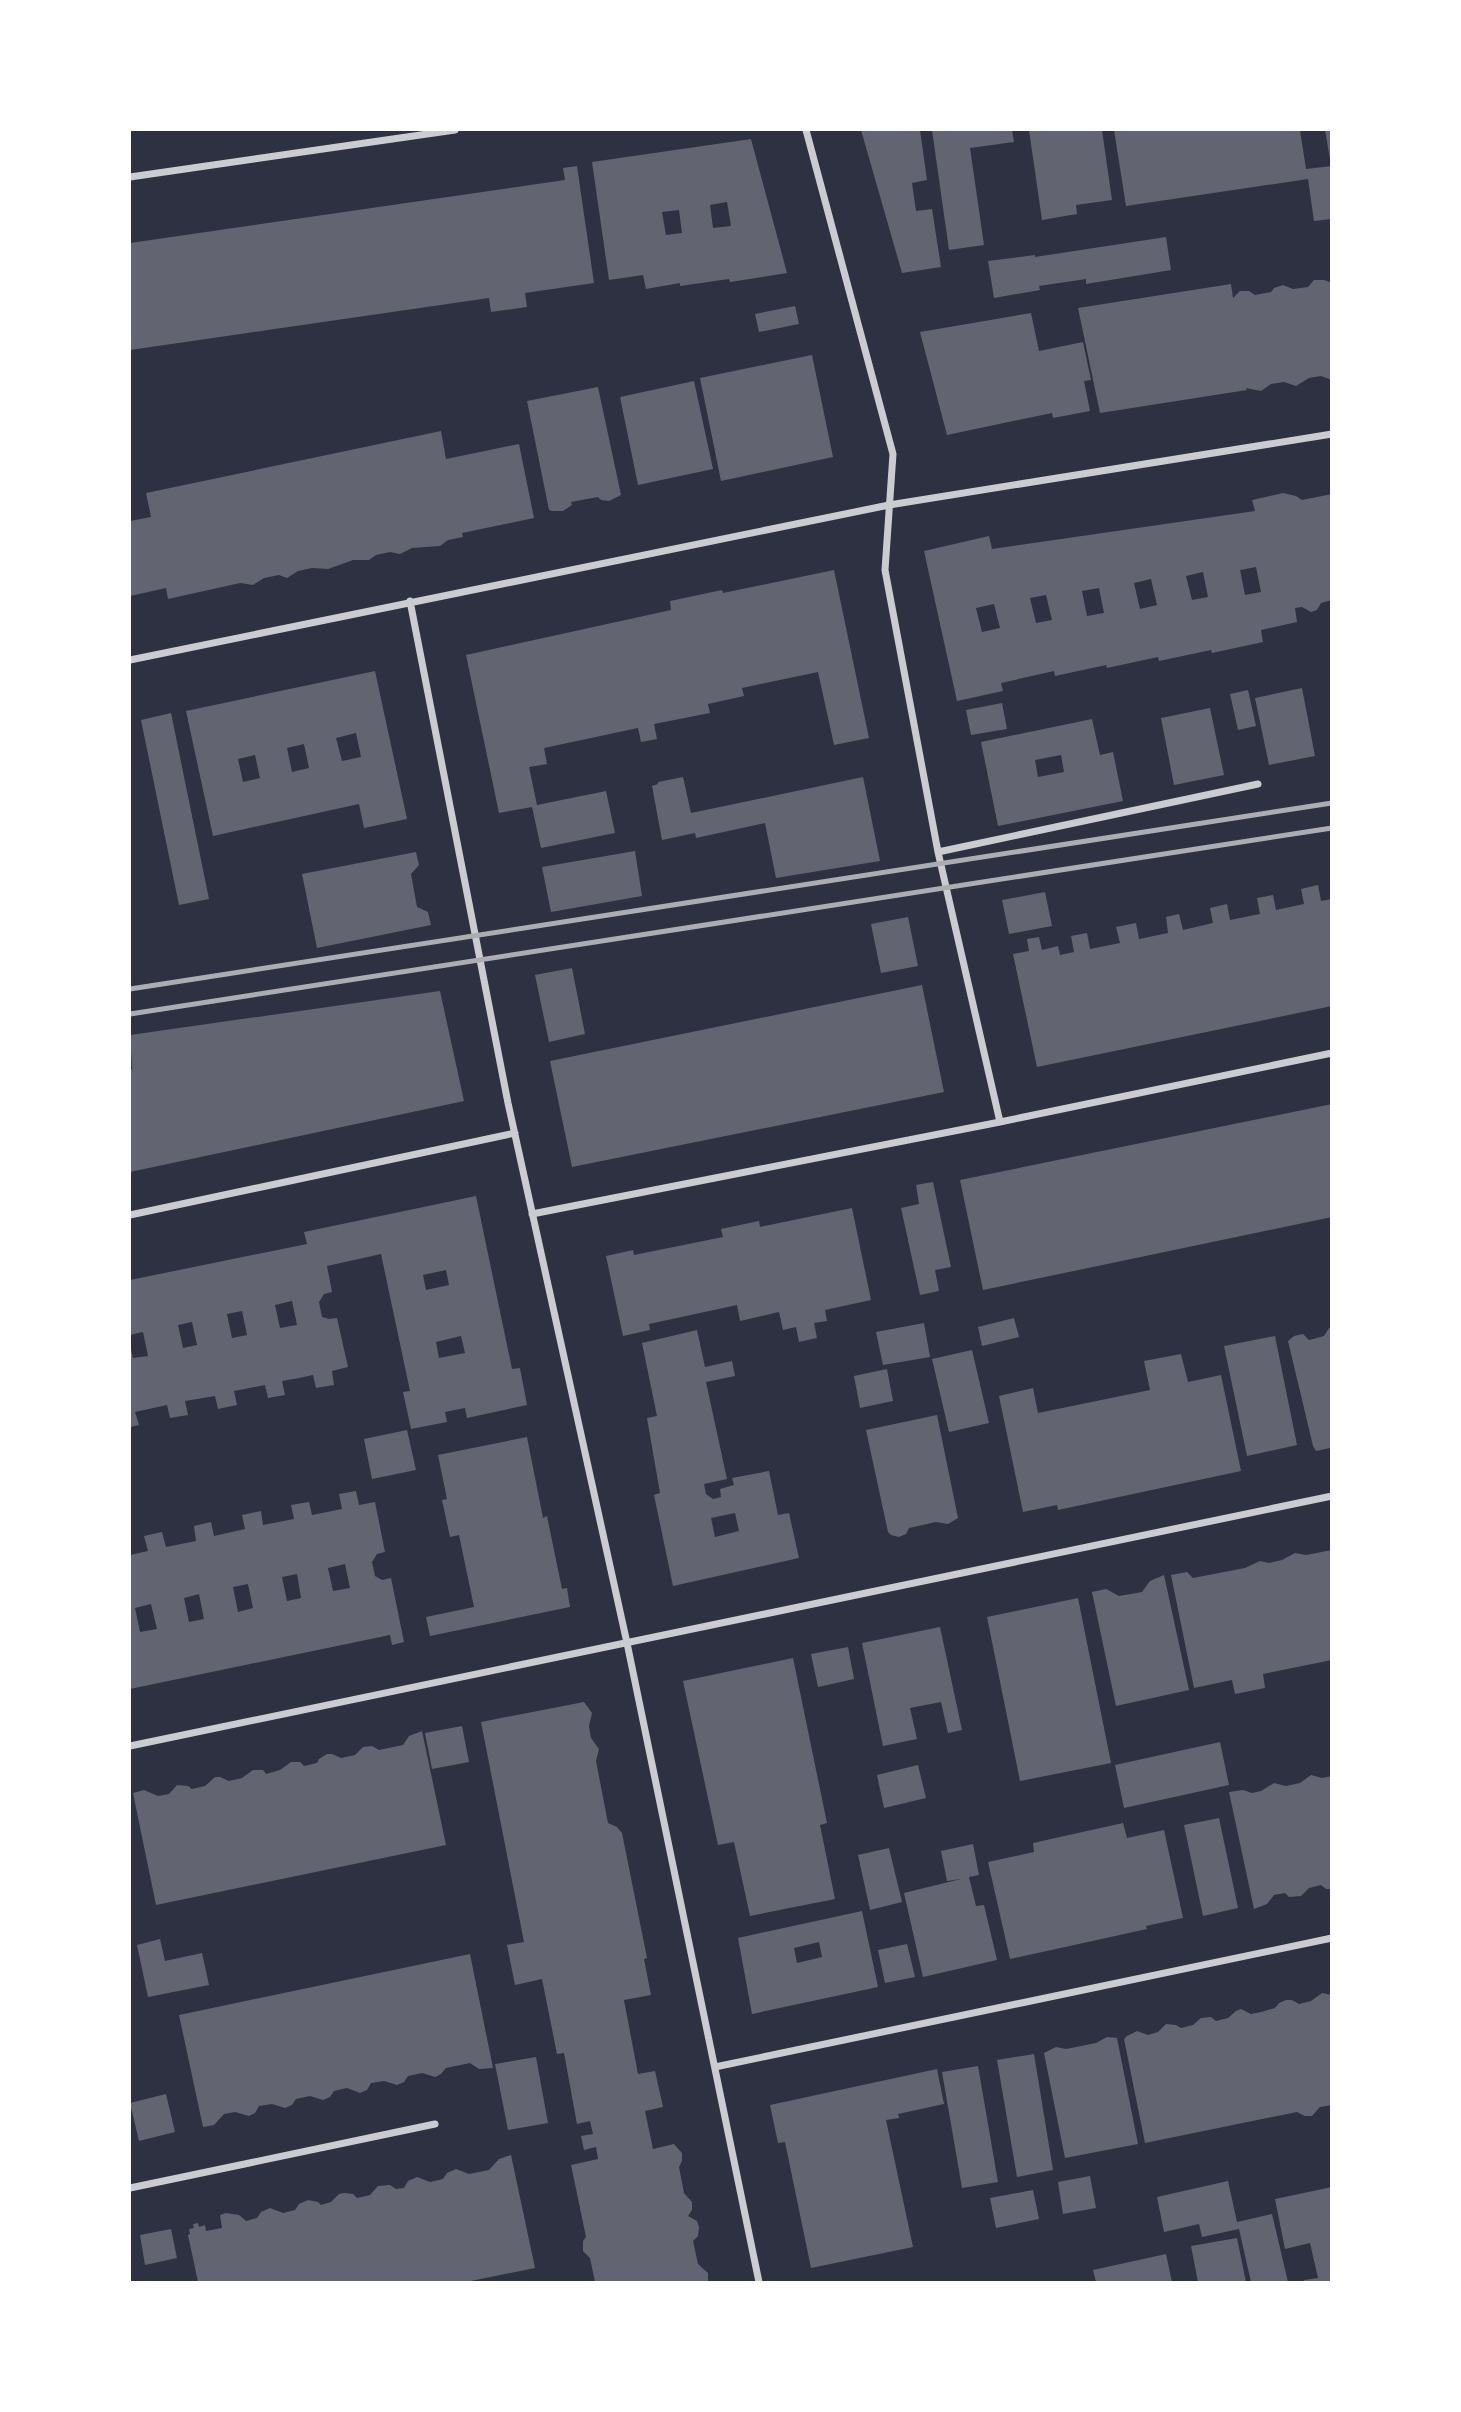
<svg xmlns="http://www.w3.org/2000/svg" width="1461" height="2412" viewBox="0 0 1461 2412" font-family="Rubik,sans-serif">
<rect width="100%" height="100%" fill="#2d3142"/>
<path fill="#626471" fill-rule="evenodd" d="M861,130H920L927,180L912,183L916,211L932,209L941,267L902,273Z
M932,130H1012L1014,142L970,148L984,245L949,250Z
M1029,130H1102L1112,200L1076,205L1077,214L1042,220Z
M1114,130H1300L1306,169L1332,166V219L1314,221L1308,179L1126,206Z
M1325,130H1332V159H1330Z
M751,139L787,273L730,282L729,279L680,286V283L646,289L643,275L609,280L592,162ZM727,202L731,226L713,228L710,205ZM679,210L682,233L666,235L662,212Z
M577,166L594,283L525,293L527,307L491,312L489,298L130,350V243L565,180L563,168Z
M1166,237L1171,270L1086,284V279L1039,286L1040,290L994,298L988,261L1035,255V257Z
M1314,280H1324L1332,283V380L1321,376L1309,378L1296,386L1284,382L1271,384L1261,391L1246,388L1247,390L1100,413L1078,308L1231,284L1233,298L1240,291H1249L1255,295L1271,292L1274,288L1283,285L1293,289L1308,287Z
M795,306L799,324L759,332L755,314Z
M1031,313L1039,351L1083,342L1091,380L1084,381L1090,411L1053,418L1052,413L947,435L920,332Z
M812,355L833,457L721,481L700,378Z
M694,381L713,469L638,485L620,397Z
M598,387L621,495L609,501L601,500L598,497L571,502L572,505L563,511H552L549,510L527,401Z
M441,431L446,459L519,444L534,518L462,533L463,537L448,540L440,546L412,548L400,554L390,552L376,555L369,560H353L328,569L312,568L298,571L287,578L279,575L264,578L253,585L240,583L168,599L166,588L130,596V521L151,517L146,493Z
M1283,493L1296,496L1302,500L1332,494V600L1321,603L1317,610L1311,612L1302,607L1295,608L1297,622L1261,630L1263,642L1212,653L1211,650L1159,661L1158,657L1107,668L1106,665L1055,676L1054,671L1001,683L1003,691L957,701L924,551L989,536L992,549L1255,511L1252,500ZM1256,567L1261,592L1245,595L1240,570ZM1203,572L1208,597L1192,600L1186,576ZM1151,579L1157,605L1140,609L1134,583ZM1099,588L1104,613L1087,616L1082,591ZM1046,595L1052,620L1036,623L1030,598ZM994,604L1000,628L982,632L976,608Z
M834,570L869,738L834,745L818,672L742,688L744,696L708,704L710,713L654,724L657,739L641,742L638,728L544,748L547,764L529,767L537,805L606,791L615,833L541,848L532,807L499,813L466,655L671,610L670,601L722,590L723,593Z
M375,671L407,819L364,828L359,804L213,836L186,711ZM356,733L361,757L342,761L336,738ZM304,744L309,768L292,772L287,748ZM255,755L260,778L243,782L238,759Z
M1302,688L1315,756L1269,765L1255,698Z
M1248,690L1256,726L1238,730L1230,694Z
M1002,703L1007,729L971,735L966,710Z
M1210,708L1224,775L1174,785L1161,718Z
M171,713L209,899L179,905L141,720Z
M1092,719L1100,755L1113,752L1123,801L998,826L981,742ZM1061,755L1064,772L1038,777L1035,760Z
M683,777L691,813L863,777L880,861L776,878L765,823L696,838L695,833L662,840L652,786L658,784V782Z
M635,851L642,896L551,912L542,867Z
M416,852L419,865L411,874L417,907L428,912L431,925L317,948L302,874Z
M1318,885L1321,901L1332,899V1006L1037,1067L1013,954L1029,951L1027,939L1039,937L1042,950L1058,946L1060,955L1074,952L1071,936L1087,933L1090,949L1120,943L1116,927L1136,923L1139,939L1168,933L1166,917L1179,914L1183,930L1213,923L1210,908L1227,904L1230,920L1260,914L1257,898L1273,895L1276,910L1304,904L1301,889Z
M1045,892L1052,926L1009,934L1002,900Z
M908,917L918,966L881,973L871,924Z
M572,968L585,1034L549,1042L535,975Z
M922,985L944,1092L572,1167L550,1061Z
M440,991L464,1101L130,1172V1069H132L130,1035Z
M1332,1104V1217L983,1290L960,1180Z
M933,1182L951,1267L935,1270L939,1291L920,1295L901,1208L919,1204L916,1185Z
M476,1196L512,1369L520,1368L527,1405L467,1418L465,1408L445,1412L447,1422L411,1429L403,1392L410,1391L381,1254L327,1266L332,1292L324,1294L319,1302L322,1317L329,1319L337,1318L348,1367L332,1371L334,1385L316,1388L313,1375L299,1378L282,1381L285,1395L268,1398L265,1385L234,1391L237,1405L218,1409L215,1396L185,1401L188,1415L170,1418L167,1405L135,1412L139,1425L130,1427V1345L133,1358L148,1356L143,1332L130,1335V1280L307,1244L304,1232ZM446,1270L449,1285L426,1290L423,1275ZM292,1301L297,1325L280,1328L275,1305ZM242,1311L247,1335L232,1338L227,1314ZM192,1322L197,1345L183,1348L178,1325ZM461,1336L465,1353L439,1358L436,1342Z
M852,1208L871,1300L825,1310L827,1321L814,1323L817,1338L799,1342L796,1327L783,1330L779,1312L740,1321L737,1305L649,1324L650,1330L623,1336L606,1256L633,1250L634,1255L723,1237L721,1229L759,1221L760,1227Z
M1014,1318L1019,1337L982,1346L978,1327Z
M924,1323L930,1357L883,1365L876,1332Z
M1329,1328H1332V1446L1330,1448L1316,1451L1313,1446L1288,1341L1294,1336L1303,1334L1309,1340L1324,1336Z
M697,1330L705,1367L732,1361L735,1376L706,1382L727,1479L704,1484L706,1494L713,1499L721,1497L720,1489L734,1485L732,1478L769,1471L778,1515L789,1513L799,1558L673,1586L654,1495L660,1493L647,1418L657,1416L642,1343ZM735,1513L739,1531L715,1537L711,1518Z
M1275,1336L1297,1445L1247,1456L1224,1346Z
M972,1350L989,1423L949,1432L932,1359Z
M1181,1354L1188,1382L1221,1375L1241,1471L1058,1510L1057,1505L1023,1512L999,1396L1033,1388L1038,1413L1150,1390L1144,1361Z
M887,1369L893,1401L860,1408L854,1376Z
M937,1415L958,1518L948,1524L936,1522L909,1528L906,1534L899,1537L891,1535L888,1532L866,1430Z
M407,1430L416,1470L372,1479L364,1439Z
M527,1437L543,1518L547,1516L562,1589L567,1588L570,1607L430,1636L426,1617L474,1607L459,1535L450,1537L442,1500L447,1499L438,1455Z
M356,1491L359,1505L375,1502L385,1552L377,1554L372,1562L375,1576L382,1580L391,1578L404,1642L392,1645L390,1635L130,1689V1555L148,1551L144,1536L162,1532L166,1547L196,1541L194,1526L211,1522L214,1536L245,1529L242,1515L261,1511L263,1525L294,1519L291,1505L309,1502L312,1515L342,1509L339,1494ZM345,1564L350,1588L333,1591L328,1568ZM297,1574L301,1598L287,1601L282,1577ZM248,1584L253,1608L238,1612L233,1587ZM199,1594L204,1619L189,1622L184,1598ZM151,1604L157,1629L140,1632L135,1608Z
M1332,1550V1660L1263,1674L1265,1688L1235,1694L1232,1680L1194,1688L1171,1575L1187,1572L1193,1578L1245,1568L1260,1561L1269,1563L1282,1560L1295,1553L1306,1555Z
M1164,1575L1189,1690L1116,1706L1092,1592L1106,1589L1119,1596L1142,1592L1150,1581Z
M1078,1598L1111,1763L1020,1781L987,1617Z
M940,1627L962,1730L948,1733L941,1702L910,1708L917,1739L883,1746L862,1643Z
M848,1647L854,1679L818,1687L811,1654Z
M793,1658L827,1823L820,1825L835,1899L750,1916L734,1842L718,1845L683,1681Z
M584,1702L592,1713L589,1726L591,1738L599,1749L596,1761L608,1823L617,1827L622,1833L647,1958L644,1959L651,1995L624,2000L638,2074L655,2071L663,2107L645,2111L653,2149L674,2144L682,2153V2161L679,2167L684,2193L692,2202V2210L688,2216L697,2221L699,2227L698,2236L693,2241L698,2264L708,2273V2282H595L590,2258L583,2251V2241L586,2237L571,2165L598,2159L596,2147L584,2150L581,2136L593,2134L590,2121L577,2124L564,2053L557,2054L542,1979L515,1985L507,1945L524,1942L481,1722Z
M462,1726L469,1762L432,1769L425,1733Z
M422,1731L446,1845L156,1905L133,1793L144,1790L158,1796L169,1794L177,1785L188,1786L192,1789L205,1786L215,1777H220L229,1781L242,1778L253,1770H263L266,1774L280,1770L291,1762H300L304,1766L317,1763L319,1759L327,1754H332L341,1758L355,1755L363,1747L372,1746L379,1750L403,1745L409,1736Z
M1220,1742L1229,1785L1124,1808L1115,1765Z
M918,1765L926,1798L884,1808L877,1775Z
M1311,1775L1322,1778L1332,1776V1889H1326L1321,1885L1309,1888L1301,1896L1289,1897L1285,1893L1274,1895L1267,1904L1254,1909L1229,1792L1243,1790L1252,1793L1261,1791L1274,1783L1286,1786L1300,1783Z
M1219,1818L1238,1908L1203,1916L1184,1825Z
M1123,1823L1127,1838L1164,1830L1183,1918L1146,1926L1147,1929L1010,1959L988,1862L1034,1852L1033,1843Z
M973,1844L979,1875L969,1877L976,1906L984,1905L997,1960L923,1977L904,1893L961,1879L947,1881L941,1851Z
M889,1848L902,1902L870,1910L858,1855Z
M862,1911L878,1987L752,2014L738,1938ZM819,1942L822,1957L797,1963L794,1948Z
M160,1939L165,1961L202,1953L209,1985L148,1997L137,1945Z
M907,1944L915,1977L885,1983L878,1950Z
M470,1954L493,2068L479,2069L470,2063L446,2068L441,2074L435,2077L422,2073L408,2076L404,2082L397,2085L384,2081L371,2083L367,2090L360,2093L347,2088L334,2091L330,2097L323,2100L310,2096L296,2099L292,2105L285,2108L272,2104L259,2106L255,2113L249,2116L235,2112L224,2114L214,2125L203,2127L179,2015Z
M1322,1993L1332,1995V2105L1320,2107L1312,2116H1305L1297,2112L1145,2143L1124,2039L1127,2036L1137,2031L1148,2035L1158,2032L1166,2024L1176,2025L1181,2028L1193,2025L1201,2018L1211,2017L1216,2021L1228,2018L1236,2011L1241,2009L1251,2014L1261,2012L1275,2008L1279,2003L1286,2000H1292L1299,2004L1311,2001Z
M1107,2037L1117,2038L1138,2144L1065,2158L1044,2053L1056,2047L1066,2049L1096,2043Z
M1034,2054L1053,2170L1017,2177L997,2060Z
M536,2057L548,2123L508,2130L495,2064Z
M978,2066L998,2182L962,2188L942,2072Z
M937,2069L944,2104L898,2114L899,2118L886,2120L913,2247L811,2268L785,2142L778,2143L770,2105Z
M166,2094L175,2132L139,2141L130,2103Z
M511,2155L535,2268L466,2282H198L188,2235L190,2234L189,2229L194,2228L193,2224L198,2223L199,2227L205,2225L206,2231L222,2228L220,2215L226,2213L239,2215L246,2221L257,2218L261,2212L270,2208L283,2213L295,2210L299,2204L308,2200L318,2202L321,2205L331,2202L339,2194L344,2193L353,2194L357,2198L370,2195L378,2186L390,2185L396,2189L404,2188L408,2181L417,2177L430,2182L443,2179L447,2173L456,2169L469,2174L489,2170L499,2159Z
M1090,2176L1096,2208L1063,2214L1058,2182Z
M1228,2181L1237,2222L1272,2214L1288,2282H1251L1239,2229L1202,2237L1199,2224L1164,2232L1157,2197Z
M1332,2187V2282H1305L1304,2280L1318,2278L1310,2243L1285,2249L1275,2199Z
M1033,2190L1039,2219L996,2228L990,2198Z
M171,2229L177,2258L145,2265L140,2235Z
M1237,2238L1246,2282H1198L1191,2246Z
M1166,2254L1172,2282H1096L1093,2270Z"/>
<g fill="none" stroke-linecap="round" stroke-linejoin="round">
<path stroke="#caccd0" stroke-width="7" d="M806,130L893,454L885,570L938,852L1000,1122
M130,177L455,130
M410,601L508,1103L627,1643L759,2282
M130,660L889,505L1332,434
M938,852L1258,784
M532,1214L1000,1122L1332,1053
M130,1215L515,1133
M130,1746L1332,1496
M715,2067L1332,1938
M130,2188L435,2124"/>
<path stroke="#abadb3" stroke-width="5" d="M130,989L1332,803
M130,1014L1332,828"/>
</g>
<rect width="1461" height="2412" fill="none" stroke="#ffffff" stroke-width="262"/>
</svg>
